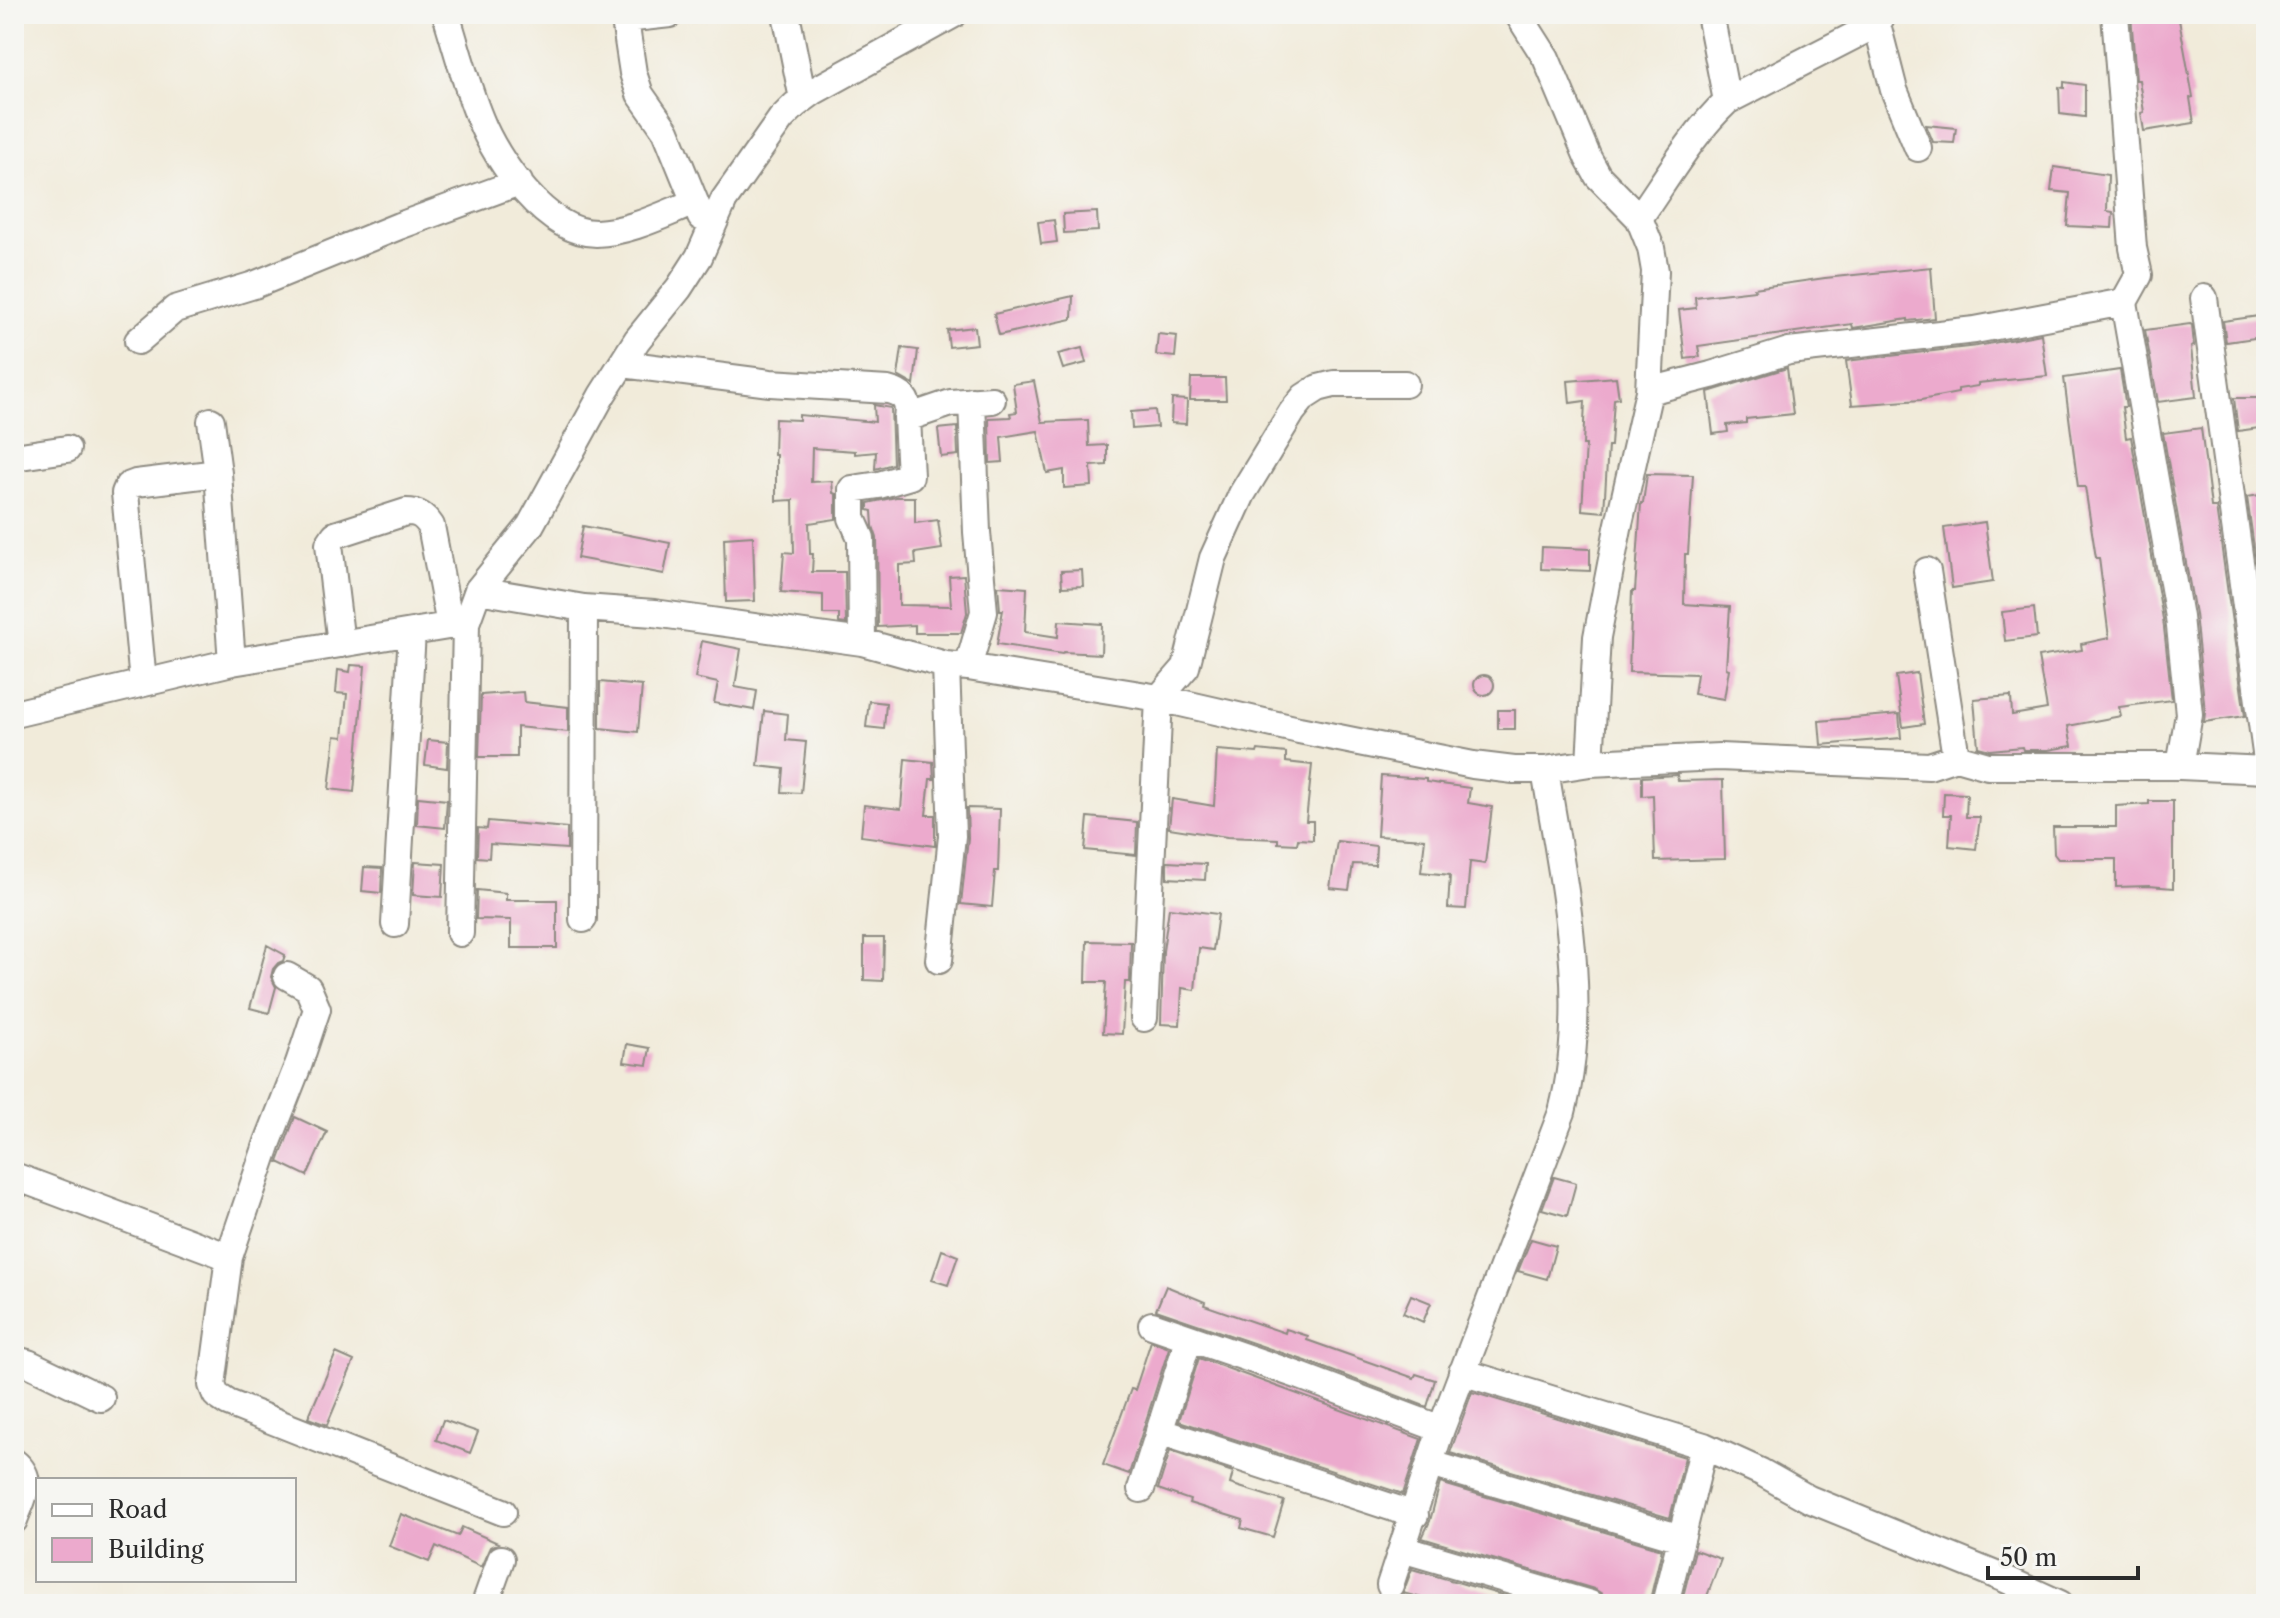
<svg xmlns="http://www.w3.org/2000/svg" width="2280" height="1618" viewBox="0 0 2280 1618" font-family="'Libre Caslon Text',serif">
<rect width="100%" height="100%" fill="#f6f6f2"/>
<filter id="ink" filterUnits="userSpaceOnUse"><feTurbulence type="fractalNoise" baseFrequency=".0125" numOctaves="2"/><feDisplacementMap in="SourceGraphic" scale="16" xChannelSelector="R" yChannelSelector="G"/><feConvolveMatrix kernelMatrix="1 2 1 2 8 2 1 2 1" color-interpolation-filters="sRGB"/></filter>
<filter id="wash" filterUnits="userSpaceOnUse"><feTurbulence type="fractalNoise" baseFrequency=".006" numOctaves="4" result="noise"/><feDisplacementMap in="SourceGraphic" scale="32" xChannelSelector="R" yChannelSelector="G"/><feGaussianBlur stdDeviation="1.8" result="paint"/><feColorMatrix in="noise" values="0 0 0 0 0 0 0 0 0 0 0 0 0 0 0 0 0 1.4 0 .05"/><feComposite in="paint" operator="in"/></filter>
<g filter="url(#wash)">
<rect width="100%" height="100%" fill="#f1ebda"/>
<g id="blocks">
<path fill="#ecaacd" d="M2131,14H2178L2193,97L2190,98L2194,123L2144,131L2141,113L2144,112L2139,80H2136Z
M2064,82L2085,85V117L2060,114L2059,87L2064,88Z
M1926,125L1956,128L1954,143L1933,142Z
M2054,167L2108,175L2107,211L2113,212L2112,228L2067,226L2070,193L2051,191Z
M1097,212L1098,231L1064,233L1063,214Z
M1054,220L1057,242L1041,244L1038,222Z
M1931,267L1935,318L1908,321V319L1853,328L1852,324L1698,346L1700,357L1685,359L1679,310L1696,308L1695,297L1755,290L1754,288L1825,278Z
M1073,296L1072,319L999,335L994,314Z
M2259,316L2262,337L2226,342L2223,321Z
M2190,324L2192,325L2194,346L2191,347L2196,397L2158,402L2145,330Z
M975,327L977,344L949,347L947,330Z
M1158,334L1177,336L1175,357L1156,355Z
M2041,334L2047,376L1978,383V386L1958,389V393L1921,400L1852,405L1846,361L1977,346Z
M902,348L918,350L914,385L898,376Z
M1082,348L1086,363L1063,369L1058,354Z
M1787,368L1793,414L1746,419V423L1727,425L1728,432L1713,434L1708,392Z
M2120,370L2126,407H2122L2126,438L2131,437L2163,619L2172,700L2119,707L2121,716L2068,726L2072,746L2048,750H2023L2022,747L1990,750L1978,747L1974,699L2011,696L2012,715L2047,709L2038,657L2082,650L2081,644L2109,638L2099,558H2096L2085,487H2078L2064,378Z
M1616,377L1619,398L1614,399L1611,446H1608L1604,512L1582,510L1586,445H1583L1585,401L1570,403L1568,381Z
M1191,378H1225L1226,400H1190Z
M1034,381L1042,422L1088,420L1089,446L1107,445V465L1091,466L1092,486L1064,488V470L1047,473L1038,431L1001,437L1003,462L990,463L989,418L1011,417L1010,413L1017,412L1013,384Z
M2234,398H2263L2266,427L2238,431Z
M1172,399L1187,400L1186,424L1171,423Z
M874,405L891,408L893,464L875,469L876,452L855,454V451L812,448L811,482L832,481L833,493L836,494V519L809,523L810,554H813L812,572H845L846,624L839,623V614H823V595L781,592L784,552L794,553L793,500L776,501V455H774L775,419L799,420V415L875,422Z
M1155,410L1157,427L1132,429L1131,412Z
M957,427L958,455L941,457L938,429Z
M2201,428L2211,507H2216L2245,716L2204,722L2205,712L2195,614L2163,433Z
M1647,474L1693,475L1688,554H1685L1684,604L1730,607L1726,668L1729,669L1724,699L1694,694L1697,674L1629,672L1632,591H1635L1641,503H1643Z
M2266,494V634L2247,497Z
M896,497H915V523L938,520L942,549L915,553L916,564L899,565V605L951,606L949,576L964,575L967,613L961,633H915V625L878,627L877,538L873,526L872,511L868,510V503Z
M1985,522L1993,582L1952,588L1944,528Z
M583,526L670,543L664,574L577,558Z
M753,536L755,601L726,602L724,538Z
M1542,547L1590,549V571L1541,569Z
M1082,570L1083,586L1062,587L1061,571Z
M998,586L1027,588L1025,632L1058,637L1059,621L1102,624L1101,654L1063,652L1062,654L997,644L1003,610H1000Z
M2034,608L2037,637L2005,641L2002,612Z
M702,641L741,649L735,687L757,691L754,710L714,703L718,683L695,678Z
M351,665L365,666L354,792L329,789L335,736L343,737L347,694L336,693L338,670L350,672Z
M1917,673L1924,724L1903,727L1896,676Z
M1474 685a10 10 0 1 1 20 0a10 10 0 1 1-20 0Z
M600,682L642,686L638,732L600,728Z
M523,692L524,702L568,707V732L517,727V757H479L481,695Z
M869,701L886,703L884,729L866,727Z
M1498,710H1515V729H1498Z
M764,711L788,714L786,740L806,742L801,793L782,792L784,769L758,766Z
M1899,714L1901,738L1821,745L1819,721Z
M428,740L448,742L447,768L425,765Z
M1217,750L1257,753L1258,750L1286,753V762L1312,765L1306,821H1313V840L1298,839L1297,844L1278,843V839L1227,837L1169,828L1172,799L1214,806Z
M905,759L933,762L934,779H930L926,815H935V846L861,836L864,805L901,809Z
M1677,775L1678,781L1723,780L1725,859L1655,861L1653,795L1642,796V777Z
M1381,776L1426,779V782L1470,788L1468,803L1492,807L1485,864L1470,862L1466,909L1448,908L1450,875L1421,872L1425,839L1377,836Z
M1944,793L1967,794L1966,817H1980L1976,849L1949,846L1951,815H1943Z
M418,797L447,800L445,828L417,825Z
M2149,801H2173V888L2149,886L2116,887V859H2058L2054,854L2053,827H2116V806L2149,804Z
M967,808L1000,809L998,871H995L992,907L961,904L968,838Z
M1088,817L1137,822L1136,855L1085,850Z
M488,821L567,828V849L490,844L489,858L477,857L478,828L487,829Z
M1337,841L1376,846L1375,865L1353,864L1349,890L1330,888Z
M415,862L444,864L442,897L413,895Z
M1167,862L1206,864L1205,880L1167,878Z
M364,867L382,868L381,893L362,891Z
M477,890L506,893V900H557V948H511V920L476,919Z
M1169,908L1218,914L1213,950L1199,948L1195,990L1182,988L1180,1025L1161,1024L1163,951Z
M864,938H884L883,981L864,980Z
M1087,941L1131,942L1130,982H1125L1122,1034L1103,1033L1106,982H1086Z
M267,945L285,955L283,961L278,963L273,969L271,977L276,987L269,1013L250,1008Z
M627,1044L650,1048L647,1065L624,1062Z
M295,1117L327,1132L307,1176L278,1162Z
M1554,1177L1576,1183L1567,1216L1542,1209Z
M1531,1239L1556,1246L1547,1279L1518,1271Z
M942,1250L958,1256L948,1285L932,1280Z
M1166,1286L1205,1302L1204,1305L1285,1333L1286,1329L1308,1336L1307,1340L1414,1378L1416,1374L1435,1380L1427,1407L1306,1361L1156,1310Z
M1411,1295L1431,1303L1423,1322L1403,1313Z
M1151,1341L1169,1348L1129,1474L1103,1465L1131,1389L1135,1390Z
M336,1353L354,1361L327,1425L308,1418Z
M1199,1358L1421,1439L1403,1494L1179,1421Z
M1472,1392L1685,1457L1670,1518L1450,1453Z
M443,1420L478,1432L470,1453L436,1440Z
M1170,1451L1233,1472L1230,1484L1284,1501L1273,1537L1241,1528L1243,1520L1189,1503L1190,1500L1158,1489Z
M1440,1483L1662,1549L1649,1604L1614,1596L1613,1604H1606L1602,1594L1594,1589L1422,1538L1430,1521Z
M401,1514L458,1536L462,1527L498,1543L490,1547L481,1567L436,1546L429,1562L389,1546Z
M1695,1550L1721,1559L1704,1604H1681Z
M1412,1569L1533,1604H1444L1403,1593Z"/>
</g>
</g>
<g filter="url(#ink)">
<use href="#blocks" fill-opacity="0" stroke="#8e8b82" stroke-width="2"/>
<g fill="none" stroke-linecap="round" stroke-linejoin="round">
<defs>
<path id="minor" d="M446,14C457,49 466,85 480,119C496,160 546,233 596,233C630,232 664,214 695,202
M624,14L633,73L640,94L666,131L701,217
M786,14L803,99
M1518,14L1546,58L1588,158L1598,176L1639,218L1651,248L1655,271L1649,391L1618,528L1597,637L1590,763
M1710,14L1727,101
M625,19L670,14
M1877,24L1894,90L1918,148
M1639,218C1667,178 1692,134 1727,101L1877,24L1883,14
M2204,298L2266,753
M2124,302L2179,617L2189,714L2180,766
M138,341L175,309L254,285L399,226L519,182
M623,364L770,383L888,390C904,394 910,401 907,418L910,476L879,485L852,489V518L861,538L862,642
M1649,391L1711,375L1789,351L1975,330L2124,302L2139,275L2133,248L2115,14
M907,418L951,403L992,400
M211,421L218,473L232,662
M14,457L67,449
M1927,571L1956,757
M478,590L530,526L602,395L637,340L679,288L699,257L724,200L781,119L795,105L814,91L954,14
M341,644L329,544L335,535L406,512C419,512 424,516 431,526L450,625
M968,667L984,612L977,532L972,401
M143,682L125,493L128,486L136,483L218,473
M14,714L232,662L466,623L478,590L584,608L654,613L862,642L946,665L968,667L1159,698L1299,730L1473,765L1514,770H1545L1590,763L1719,757L1929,766L1956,757L1988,766H2180L2266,770
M583,919L584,608
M395,924L412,632
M460,933L466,623
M939,960L952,836L946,665
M287,976L308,988L317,1009L299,1063L268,1142L229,1257L212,1385L216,1395L228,1403L503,1512
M1144,1018L1159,698L1186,667L1213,558L1242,494L1292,412L1304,397L1318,388L1334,384H1405
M14,1176L229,1257
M1152,1325L1300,1376L1441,1429
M14,1362L20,1361L28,1363L101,1398
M1462,1372L1704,1446L1761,1472L1809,1499L2003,1578L2060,1604
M1159,1431L1415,1515
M14,1462C36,1479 22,1498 14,1520
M1431,1464L1681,1538
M1141,1489L1189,1338
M1402,1549L1590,1604
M1390,1585L1441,1429L1562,1112C1591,999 1563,883 1545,770
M485,1604L501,1559
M1665,1604L1704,1446"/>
</defs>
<use href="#minor" stroke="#8e8b82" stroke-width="30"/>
<use href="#minor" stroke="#fff" stroke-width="26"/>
</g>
</g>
<rect width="2280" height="1618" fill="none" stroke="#f6f6f2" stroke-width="48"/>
<rect x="36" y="1478" width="260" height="104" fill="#f6f6f2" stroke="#a5a5a2" stroke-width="2"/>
<rect x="52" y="1504" width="40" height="12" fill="#ffffff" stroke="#a5a5a2" stroke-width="2"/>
<text x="108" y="1518" font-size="24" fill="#2b2b2b">Road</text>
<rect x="52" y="1538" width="40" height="24" fill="#ecaacd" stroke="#a5a5a2" stroke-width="2"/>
<text x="108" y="1558" font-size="24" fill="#2b2b2b">Building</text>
<path d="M1988 1566v12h150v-12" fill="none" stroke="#2b2b2b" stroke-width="4"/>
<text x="2000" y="1566" font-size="24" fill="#2b2b2b" stroke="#f6f6f2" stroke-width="6" paint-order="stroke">50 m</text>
</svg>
